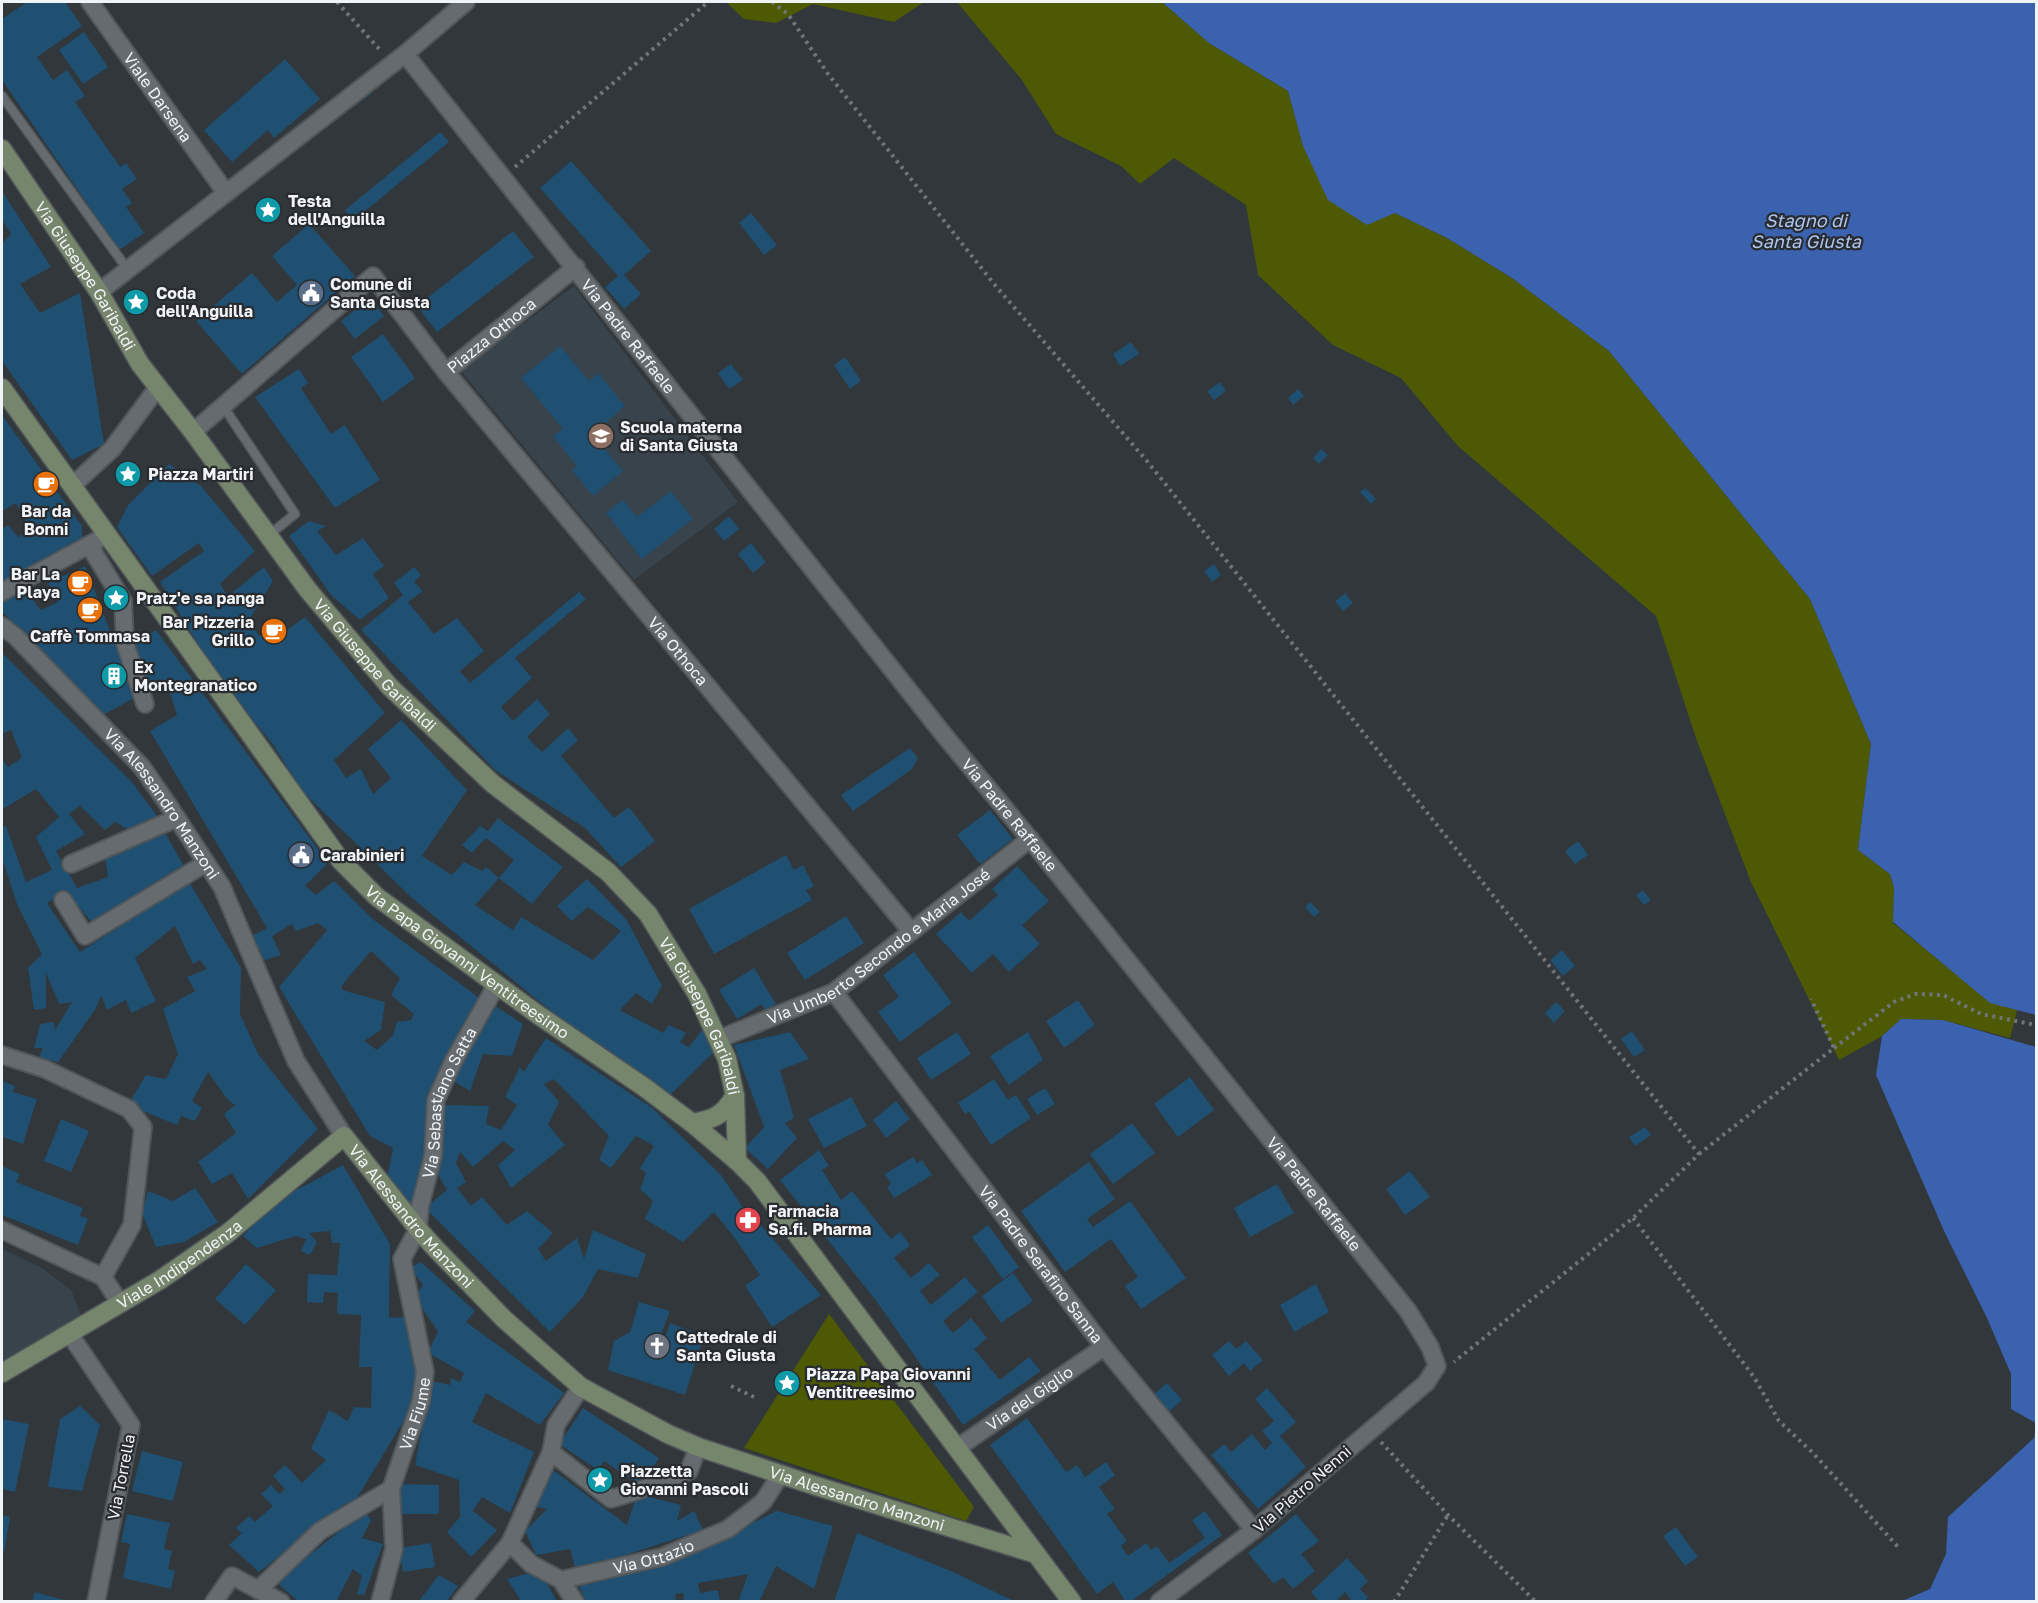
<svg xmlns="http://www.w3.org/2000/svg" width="2038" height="1603" viewBox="0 0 2038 1603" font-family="'Golos Text',sans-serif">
<rect width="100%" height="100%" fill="#32373b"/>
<path fill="#38434b" d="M574,286L738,502L634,580L460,370Z
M2,1249L42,1268L71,1290L81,1315L2,1364Z"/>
<path fill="#4d5903" d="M726,2H924L894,22L813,4L776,23L744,19Z
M957,2H1162L1209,43L1288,91L1303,146L1395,213L1447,238L1512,278L1609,351L1810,599L1871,744L1858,850L1890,874L1894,888L1893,923L1990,1002L2017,1010L2010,1038L1943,1020L1901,1019L1882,1036L1839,1060L1751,882L1697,741L1656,616L1458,446L1401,378L1333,345L1258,275L1246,205L1174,158L1140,184L1121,166L1056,134L1022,80Z
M829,1314L974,1507L966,1521L744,1448Z"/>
<path fill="#3b62ae" d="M1162,2H2036V1015L1990,1003L1893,922L1894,888L1890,874L1858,850L1871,744L1810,599L1609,351L1512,278L1447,238L1395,213L1367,225L1328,200L1303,146L1288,91L1209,43Z
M1901,1019L1943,1020L2036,1047V1423L2011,1409V1374L1987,1318L1945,1233L1876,1075L1882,1036Z
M2036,1428V1601H1902L1930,1589L1946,1554L1948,1517L2034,1438Z"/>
<path fill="#1f4f71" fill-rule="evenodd" d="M27,2H65L82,26L37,57L53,80L67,70L85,96L75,102L120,167L126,163L137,179L122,189L132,203L126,207L144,233L119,250L2,80V19Z
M84,32L108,67L83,84L59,50Z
M285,59L320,99L274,138L268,130L232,162L204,130Z
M367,86L372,93L351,109L345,102Z
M440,132L449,142L353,221L345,210Z
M571,161L651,251L624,275L641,294L624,309L605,287L618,276L540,188Z
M2,191L51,267L20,284L40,313L80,293L104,444L72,460L2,361V243L11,234L2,220Z
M751,213L777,245L764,255L739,223Z
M309,224L355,276L242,374L196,321L252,273L277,302L297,285L272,256Z
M513,231L534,257L437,332L417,306Z
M370,298L384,316L355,339L341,321Z
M383,334L415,378L383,402L351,357Z
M1131,342L1139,354L1120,366L1113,354Z
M560,346L589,381L598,373L625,406L597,430L607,441L602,446L623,471L593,496L572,470L577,466L553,436L563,429L521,378Z
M845,357L861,381L850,389L834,365Z
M731,364L743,380L729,389L718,373Z
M299,369L308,383L301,388L331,434L345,425L380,480L335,508L255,397Z
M1220,382L1226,391L1214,400L1207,391Z
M1298,389L1304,396L1293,405L1288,398Z
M2,415L82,526V542L2,584V529L8,525L18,537L30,530L16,503L2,511Z
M1321,449L1328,455L1319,464L1313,458Z
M169,464L201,486L255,551L220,584L228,596L264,567L273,581L249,620L259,636L282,622L287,630L305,617L385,713L334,760L346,778L361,769L373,794L391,778L368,749L401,720L467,790L422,856L452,875L464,862L482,871L486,867L499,878L475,905L513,930L521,917L593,960L621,931L588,907L572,921L557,906L587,879L626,919L662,986L652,1004L636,993L620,1010L663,1033L669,1025L686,1033L680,1042L689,1047L703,1029L713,1053L671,1094L571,1027L413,899L302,791L274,746L220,679L160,582L204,551L199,543L152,576L117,527L128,505Z
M1365,488L1376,499L1371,504L1360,492Z
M671,491L693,519L642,559L606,513L623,500L637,517Z
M729,516L739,529L724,541L714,529Z
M309,521L326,526L317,531L336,555L363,538L384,566L373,574L389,598L360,620L332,596L289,536Z
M751,543L766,562L753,573L738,554Z
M1214,564L1221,575L1212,582L1204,571Z
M85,566L136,697L101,716L2,611V601L25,590L41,610L58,602L48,583Z
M414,567L421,575L414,582L423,591L408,602L434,634L457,618L484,651L460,671L470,683L579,592L586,599L515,658L532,678L501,707L513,721L537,699L550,714L527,737L542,752L568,728L578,740L561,756L614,818L629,807L655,841L621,867L585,828L495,770L361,630L403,595L394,583Z
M1345,593L1353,603L1343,611L1335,601Z
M156,630L328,863L305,886L316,895L334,881L374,920L482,1000L436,1082L416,1205L405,1209L386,1183L393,1148L370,1136L279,987L327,930L318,923L296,931L292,924L272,936L281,955L259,962L248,938L267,928L150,731L177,715L167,684L147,694L131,644ZM371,951L400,978L391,995L414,1014L411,1020L397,1022L393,1035L377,1050L364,1041L381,1030L385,1002L342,990V985Z
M2,653L132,782L160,820L134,833L115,822L105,830L80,806L69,814L85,834L56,851L77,888L108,877L104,851L163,829L185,868L95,926L66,892L47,903L80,952L189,882L241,968L240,1014L258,1054L318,1129L248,1199L232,1173L212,1184L198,1162L236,1133L224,1114L235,1105L228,1100L208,1072L192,1101L202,1108L195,1121L181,1116L177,1125L128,1105L146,1075L166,1079L178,1054L163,1009L195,991L187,977L207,969L200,960L193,964L175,926L135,958L156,1001L131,1013L126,1000L107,1010L101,996L95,1010L58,1062L39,1058L43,1048H34L40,1024L54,1022L55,1030L72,1002L59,1004L46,973V1008L34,1010L28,968L42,954L17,904L2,858V827L6,826L26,882L52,870L36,837L59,817L36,789L3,809L2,807V759L8,767L22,758L11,730L2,734Z
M910,748L918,758L912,769L853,811L841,795Z
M990,810L1013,839L980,864L957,835Z
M498,818L563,867L532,904L499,878L514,860L486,838L472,853L462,845L480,826L488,831Z
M1578,841L1588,855L1575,864L1565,851Z
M786,855L794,870L803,865L814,886L806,890L812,900L714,954L689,909Z
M1017,866L1049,901L1022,925L1040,944L1009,972L993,954L972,973L936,934L961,912L969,921L998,895L992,889Z
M1643,890L1651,900L1644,905L1636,895Z
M1310,902L1320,912L1314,917L1305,907Z
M846,916L864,943L805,980L787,953Z
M1562,950L1575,966L1563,976L1550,960Z
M914,952L952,1003L900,1042L878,1012L899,997L883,975Z
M754,968L776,1004L765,1010L762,1004L737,1019L719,990Z
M1078,1000L1095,1025L1064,1048L1046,1021Z
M489,1002L523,1024L512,1056L483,1054L470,1091L453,1081Z
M1556,1002L1565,1011L1554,1023L1545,1013Z
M1632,1031L1645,1050L1634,1057L1621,1039Z
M790,1032L809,1059L780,1070L794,1118L785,1123L797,1138L768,1169L745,1148L764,1127L734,1045Z
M957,1032L971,1054L931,1080L917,1058Z
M1028,1032L1043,1060L1009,1085L990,1056Z
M546,1038L651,1107L721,1175L744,1209L760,1224L821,1295L772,1327L745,1286L760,1275L737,1241L714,1212L683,1242L645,1219L653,1201L640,1189L646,1173L640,1168L654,1146L636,1136L611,1168L599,1160L609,1136L554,1079L544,1084L559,1102L548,1125L565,1145L511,1188L498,1165L515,1150L503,1141L473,1167L460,1152L456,1163L466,1182L457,1188L471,1206L482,1197L507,1225L527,1211L553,1233L538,1249L546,1261L577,1238L584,1259L593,1230L646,1254L638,1278L598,1269L583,1297L550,1332L425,1208L447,1190L436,1171L439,1105L489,1106L486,1124L501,1130L517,1105L505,1097L520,1067L524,1072Z
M1190,1077L1214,1110L1178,1137L1154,1104Z
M994,1079L1008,1100L1016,1095L1031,1118L991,1145L969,1111L965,1114L958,1103Z
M2,1081L15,1086L13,1092L37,1099L23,1144L2,1137Z
M1045,1088L1055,1104L1037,1115L1027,1099Z
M851,1097L867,1126L824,1148L808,1119Z
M896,1101L910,1119L886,1138L873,1120Z
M61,1119L89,1131L71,1172L44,1161Z
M1132,1123L1155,1153L1113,1184L1090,1154Z
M1645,1127L1651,1135L1635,1146L1629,1137Z
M819,1150L829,1166L822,1170L841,1200L852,1191L891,1239L900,1232L910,1245L894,1258L911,1278L929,1263L940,1275L920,1291L931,1305L965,1277L978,1292L943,1321L953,1333L971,1318L987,1338L974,1349L1000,1380L1029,1357L1041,1371L963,1425L877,1302L780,1180Z
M913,1157L917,1163L922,1160L932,1175L894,1198L887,1187L891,1184L885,1174Z
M1089,1162L1115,1199L1087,1219L1093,1227L1130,1201L1186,1278L1141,1309L1125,1286L1138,1277L1111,1239L1065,1272L1021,1211Z
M343,1165L390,1244L389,1318L404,1317L421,1392L351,1508L345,1504L259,1572L229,1545L242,1533L236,1528L249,1516L255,1522L273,1506L261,1494L271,1485L279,1494L285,1489L273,1476L285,1465L302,1483L326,1460L311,1449L329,1410L348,1421L354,1407L371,1408L372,1367H359L361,1315L337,1314L338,1293L324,1292L323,1303L307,1302L308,1274L337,1275L340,1243H332L330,1231L309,1233L317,1242L310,1255L301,1251L306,1239L296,1236L257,1248L243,1236L276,1201Z
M2,1166L20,1174L16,1182L83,1208L80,1216L88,1219L78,1245L2,1215Z
M1410,1171L1430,1197L1405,1215L1386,1189Z
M1277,1184L1294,1213L1250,1237L1234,1208Z
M195,1188L218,1222L184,1242L156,1247L142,1213L148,1191L173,1201Z
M988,1225L1019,1267L1003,1279L972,1237Z
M421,1262L475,1311L466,1322L564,1393L540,1425L486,1393L472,1422L534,1452L510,1513L482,1497L473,1511L497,1530L471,1557L447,1532L460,1517L459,1480L415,1465L431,1381L450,1385L451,1378L460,1382L464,1373L428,1353L438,1331L414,1297L423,1285L410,1268Z
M246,1264L276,1290L245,1325L215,1299Z
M1013,1273L1033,1301L1001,1323L982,1296Z
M1316,1284L1329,1312L1294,1332L1280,1305Z
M639,1302L670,1311L660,1337L665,1338L670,1323L704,1336L685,1395L608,1370L614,1341L630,1332Z
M1229,1341L1236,1349L1246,1341L1263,1360L1250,1371L1244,1363L1229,1376L1212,1355Z
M1167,1383L1182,1400L1168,1412L1153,1395Z
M1267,1388L1296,1422L1280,1436L1306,1467L1258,1509L1211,1455L1224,1444L1231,1452L1252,1434L1265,1450L1272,1443L1262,1431L1274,1421L1255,1399Z
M80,1406L100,1425L82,1491L48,1487L60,1419Z
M583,1408L659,1458L641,1486L604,1461L598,1470L559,1444Z
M1027,1418L1066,1472L1077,1465L1085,1477L1106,1462L1115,1475L1099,1487L1115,1509L1107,1514L1127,1541L1121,1546L1128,1556L1146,1543L1151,1550L1157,1546L1169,1563L1205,1538L1192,1520L1205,1511L1222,1535L1130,1602H1126L1113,1582L1097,1594L990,1445Z
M2,1419L29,1424L15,1492L2,1489Z
M142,1451L183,1462L173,1501L132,1491Z
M553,1470L627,1525L637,1494L681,1505L677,1521L694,1511L703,1530L576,1571L570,1549L536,1555L525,1531L547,1509L534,1506Z
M401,1484L439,1485V1514H401Z
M365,1511L371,1520L362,1538L383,1544L364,1595L357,1594L362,1576L353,1569L336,1602H299L276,1582Z
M777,1511L833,1526L814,1589L776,1566L759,1602H738L748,1574L698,1583L700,1593L718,1590L720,1602H684L683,1593L675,1594L676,1602H586L579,1586L674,1560Z
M127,1514L170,1523L164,1549L172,1551L168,1569L175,1571L171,1589L123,1578L130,1544L121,1542Z
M1296,1514L1319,1541L1301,1554L1315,1571L1293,1589L1283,1577L1274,1584L1248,1553Z
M2,1515L10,1517L4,1553H2Z
M1676,1527L1698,1557L1685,1566L1663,1536Z
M857,1533L951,1571L1016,1602H834Z
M431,1543L435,1567L403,1572L399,1548Z
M1347,1558L1368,1581L1360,1589L1368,1597L1363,1602H1353L1345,1592L1335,1602H1320L1311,1592Z
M540,1570L557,1602H522L507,1579Z
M439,1575L458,1586L446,1602H418Z
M35,1592L67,1601L66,1602H32Z"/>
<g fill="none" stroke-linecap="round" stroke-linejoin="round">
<defs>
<path id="lane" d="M2,96L128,270
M223,406L295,514L269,535"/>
<g id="street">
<path id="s1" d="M90,2L226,193"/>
<path id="s2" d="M405,54L944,735L1030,839L1408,1311L1430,1347L1437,1366L1426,1383L1254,1530L1159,1602"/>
<path d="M99,292L405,54L466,2"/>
<path id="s3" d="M446,372L911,931"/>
<path id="s4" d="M193,432L373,276L446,372L576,267"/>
<path d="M72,486L112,449L158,387"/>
<path d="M89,545L123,601L125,643L145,704"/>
<path d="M2,592L98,540"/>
<path id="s5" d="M2,626L16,637L142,767L167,803L222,887L296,1061L344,1136"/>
<path d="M71,864L177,818"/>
<path d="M63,900L85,936L206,863"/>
<path id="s6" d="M834,992L1104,1347L1254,1530"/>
<path id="s7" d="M719,1039L834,992L1030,839"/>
<path d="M2,1055L45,1069L129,1109L143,1127L132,1225L103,1277"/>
<path d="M2,1230L103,1277L120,1303"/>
<path d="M69,1333L131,1425L96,1602"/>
<path id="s8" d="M957,1448L1104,1347"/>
<path d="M551,1452L611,1499L637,1491L689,1471L698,1447"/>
<path id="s9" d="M510,1543L531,1564L561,1580L662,1557L728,1529L763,1502L781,1474"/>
<path d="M561,1580L575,1602"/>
<path d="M258,1590L320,1531L391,1489"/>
<path d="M214,1602L232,1576L281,1602"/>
<path id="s10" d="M380,1602L394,1549L391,1489L421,1401L425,1372L402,1259L418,1229L420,1206L433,1156L436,1100L453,1062L497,984"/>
<path d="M461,1602L510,1543L551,1452L556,1425L581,1387"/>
</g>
<g id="secondary">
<path id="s11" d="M2,149L99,292L140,364L193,432L308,590L390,687L493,784L608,872L648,914L697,994L727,1059L735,1096L737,1161"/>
<path id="s12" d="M2,388L341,861L377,897L537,1014L644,1087L692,1123L737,1161L757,1181L1072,1602"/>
<path d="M692,1123C715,1119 722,1116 735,1096"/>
<path id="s13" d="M2,1373L160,1280L228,1233L344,1136L418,1229L435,1248L504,1319L581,1387L668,1434L698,1447L813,1485L1036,1554"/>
</g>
</defs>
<use href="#lane" stroke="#515659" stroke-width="11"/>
<use href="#street" stroke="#515659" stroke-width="20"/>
<use href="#secondary" stroke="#515659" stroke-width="21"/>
<path stroke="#717579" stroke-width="4" stroke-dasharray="3 4.5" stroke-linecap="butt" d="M337,2L380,50
M772,2L788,14L828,74L994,284L1147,461L1699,1154L1633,1218L1454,1362
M515,167L708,2
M1834,1048L1894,1002L1915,994L1943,995L1981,1014L2036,1025
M1699,1154L1834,1048L1811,999
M1633,1218L1754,1377L1779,1421L1813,1453L1899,1548
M731,1386L756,1398
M1381,1442L1448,1515L1536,1602
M1394,1602L1448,1515"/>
<use href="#lane" stroke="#666b70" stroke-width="8"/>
<use href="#street" stroke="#666b70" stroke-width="16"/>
<use href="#secondary" stroke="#76866c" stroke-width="18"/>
</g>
<defs>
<symbol id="sight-disc" viewBox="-11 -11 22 22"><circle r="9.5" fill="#0f9aa8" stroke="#282c31"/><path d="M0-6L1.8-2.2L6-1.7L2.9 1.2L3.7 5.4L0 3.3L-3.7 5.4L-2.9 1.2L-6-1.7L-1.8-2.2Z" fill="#fff"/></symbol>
<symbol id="civic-disc" viewBox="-11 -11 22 22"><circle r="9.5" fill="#5c6f8a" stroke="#282c31"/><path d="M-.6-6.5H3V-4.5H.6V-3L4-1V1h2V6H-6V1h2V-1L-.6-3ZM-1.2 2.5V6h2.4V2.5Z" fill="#fff"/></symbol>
<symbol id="school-disc" viewBox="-11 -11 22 22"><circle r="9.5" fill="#8d6e63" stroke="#282c31"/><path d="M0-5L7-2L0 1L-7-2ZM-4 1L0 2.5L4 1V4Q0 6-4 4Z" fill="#fff"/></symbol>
<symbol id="cafe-disc" viewBox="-11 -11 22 22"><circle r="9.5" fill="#e8710a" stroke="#282c31"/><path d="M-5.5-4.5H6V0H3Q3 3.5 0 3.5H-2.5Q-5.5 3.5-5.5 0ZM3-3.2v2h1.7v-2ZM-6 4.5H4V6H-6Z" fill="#fff"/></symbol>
<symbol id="building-disc" viewBox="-11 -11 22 22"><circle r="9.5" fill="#0f9aa8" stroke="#282c31"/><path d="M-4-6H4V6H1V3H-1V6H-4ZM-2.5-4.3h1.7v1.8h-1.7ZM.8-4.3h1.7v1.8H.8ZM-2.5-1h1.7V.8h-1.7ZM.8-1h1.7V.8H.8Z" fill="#fff"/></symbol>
<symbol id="pharmacy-disc" viewBox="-11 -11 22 22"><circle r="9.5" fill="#e0444e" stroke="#282c31"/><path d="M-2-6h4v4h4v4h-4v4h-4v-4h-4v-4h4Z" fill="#fff"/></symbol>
<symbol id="church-disc" viewBox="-11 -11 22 22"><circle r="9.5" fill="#6b7280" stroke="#282c31"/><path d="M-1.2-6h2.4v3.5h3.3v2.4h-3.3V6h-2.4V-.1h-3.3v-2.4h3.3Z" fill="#fff"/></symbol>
</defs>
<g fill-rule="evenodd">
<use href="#sight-disc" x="253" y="195" width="30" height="30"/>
<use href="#civic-disc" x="296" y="278" width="30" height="30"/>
<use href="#sight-disc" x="121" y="287" width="30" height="30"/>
<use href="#school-disc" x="586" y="421" width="30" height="30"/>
<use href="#sight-disc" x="113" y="459" width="30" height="30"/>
<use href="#cafe-disc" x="31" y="469" width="30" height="30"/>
<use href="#cafe-disc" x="65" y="568" width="30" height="30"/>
<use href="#sight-disc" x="101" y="583" width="30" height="30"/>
<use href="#cafe-disc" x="75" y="595" width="30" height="30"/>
<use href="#cafe-disc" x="259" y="616" width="30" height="30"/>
<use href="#building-disc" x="99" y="661" width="30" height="30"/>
<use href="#civic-disc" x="286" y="840" width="30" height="30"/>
<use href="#pharmacy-disc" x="733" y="1205" width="30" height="30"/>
<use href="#church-disc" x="642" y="1331" width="30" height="30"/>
<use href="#sight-disc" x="772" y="1368" width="30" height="30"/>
<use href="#sight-disc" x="585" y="1465" width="30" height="30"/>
</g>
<g text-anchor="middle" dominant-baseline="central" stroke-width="4.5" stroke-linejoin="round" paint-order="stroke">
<g font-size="16" fill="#f1f4f7" stroke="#282c31">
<text stroke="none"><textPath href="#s1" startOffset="117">Viale Darsena</textPath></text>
<text stroke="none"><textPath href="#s11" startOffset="152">Via Giuseppe Garibaldi</textPath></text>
<text stroke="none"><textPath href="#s4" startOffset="417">Piazza Othoca</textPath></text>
<text stroke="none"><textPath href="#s2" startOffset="360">Via Padre Raffaele</textPath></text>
<text stroke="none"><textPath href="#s3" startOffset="363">Via Othoca</textPath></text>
<text stroke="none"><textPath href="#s11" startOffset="638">Via Giuseppe Garibaldi</textPath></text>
<text stroke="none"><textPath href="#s5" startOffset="240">Via Alessandro Manzoni</textPath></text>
<text stroke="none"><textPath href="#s2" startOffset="972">Via Padre Raffaele</textPath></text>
<text stroke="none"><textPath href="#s7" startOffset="186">Via Umberto Secondo e Maria José</textPath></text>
<text stroke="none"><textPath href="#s12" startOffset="744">Via Papa Giovanni Ventitreesimo</textPath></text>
<text stroke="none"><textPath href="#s11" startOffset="1124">Via Giuseppe Garibaldi</textPath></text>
<text stroke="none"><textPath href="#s10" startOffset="518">Via Sebastiano Satta</textPath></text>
<text stroke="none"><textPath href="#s2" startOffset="1458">Via Padre Raffaele</textPath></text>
<text stroke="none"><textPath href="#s13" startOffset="522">Via Alessandro Manzoni</textPath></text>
<text stroke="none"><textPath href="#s13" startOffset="208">Viale Indipendenza</textPath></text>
<text stroke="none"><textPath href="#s6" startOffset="342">Via Padre Serafino Sanna</textPath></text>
<text stroke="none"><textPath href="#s8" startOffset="88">Via del Giglio</textPath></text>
<text stroke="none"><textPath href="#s10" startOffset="194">Via Fiume</textPath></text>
<text transform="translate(121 1477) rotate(-79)">Via Torrella</text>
<text transform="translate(1302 1489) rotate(-41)">Via Pietro Nenni</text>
<text stroke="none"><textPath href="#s13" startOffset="1062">Via Alessandro Manzoni</textPath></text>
<text stroke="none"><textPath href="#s9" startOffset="159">Via Ottazio</textPath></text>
</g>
<g font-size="16" font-weight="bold" fill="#f1f4f7" stroke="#282c31" text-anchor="start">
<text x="288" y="201">Testa<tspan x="288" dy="18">dell'Anguilla</tspan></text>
<text x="330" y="284">Comune di<tspan x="330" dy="18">Santa Giusta</tspan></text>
<text x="156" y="293">Coda<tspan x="156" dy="18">dell'Anguilla</tspan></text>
<text x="620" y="427">Scuola materna<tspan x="620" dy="18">di Santa Giusta</tspan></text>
<text x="148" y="474">Piazza Martiri</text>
<text x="46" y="511" text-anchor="middle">Bar da<tspan x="46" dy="18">Bonni</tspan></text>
<text x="60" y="574" text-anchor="end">Bar La<tspan x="60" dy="18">Playa</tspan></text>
<text x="136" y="598">Pratz'e sa panga</text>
<text x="254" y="622" text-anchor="end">Bar Pizzeria<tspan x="254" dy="18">Grillo</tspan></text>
<text x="90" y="636" text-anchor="middle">Caffè Tommasa</text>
<text x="134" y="667">Ex<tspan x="134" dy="18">Montegranatico</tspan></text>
<text x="320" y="855">Carabinieri</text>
<text x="768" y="1211">Farmacia<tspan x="768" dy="18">Sa.fi. Pharma</tspan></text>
<text x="676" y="1337">Cattedrale di<tspan x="676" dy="18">Santa Giusta</tspan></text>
<text x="806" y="1374">Piazza Papa Giovanni<tspan x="806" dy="18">Ventitreesimo</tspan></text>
<text x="620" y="1471">Piazzetta<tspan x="620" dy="18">Giovanni Pascoli</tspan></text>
</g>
<g font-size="18" font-style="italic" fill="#aec5ee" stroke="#282c31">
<text x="1806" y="220">Stagno di<tspan x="1806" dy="21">Santa Giusta</tspan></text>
</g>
</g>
<rect width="2038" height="1603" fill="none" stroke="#f1f4f7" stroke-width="6"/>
</svg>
